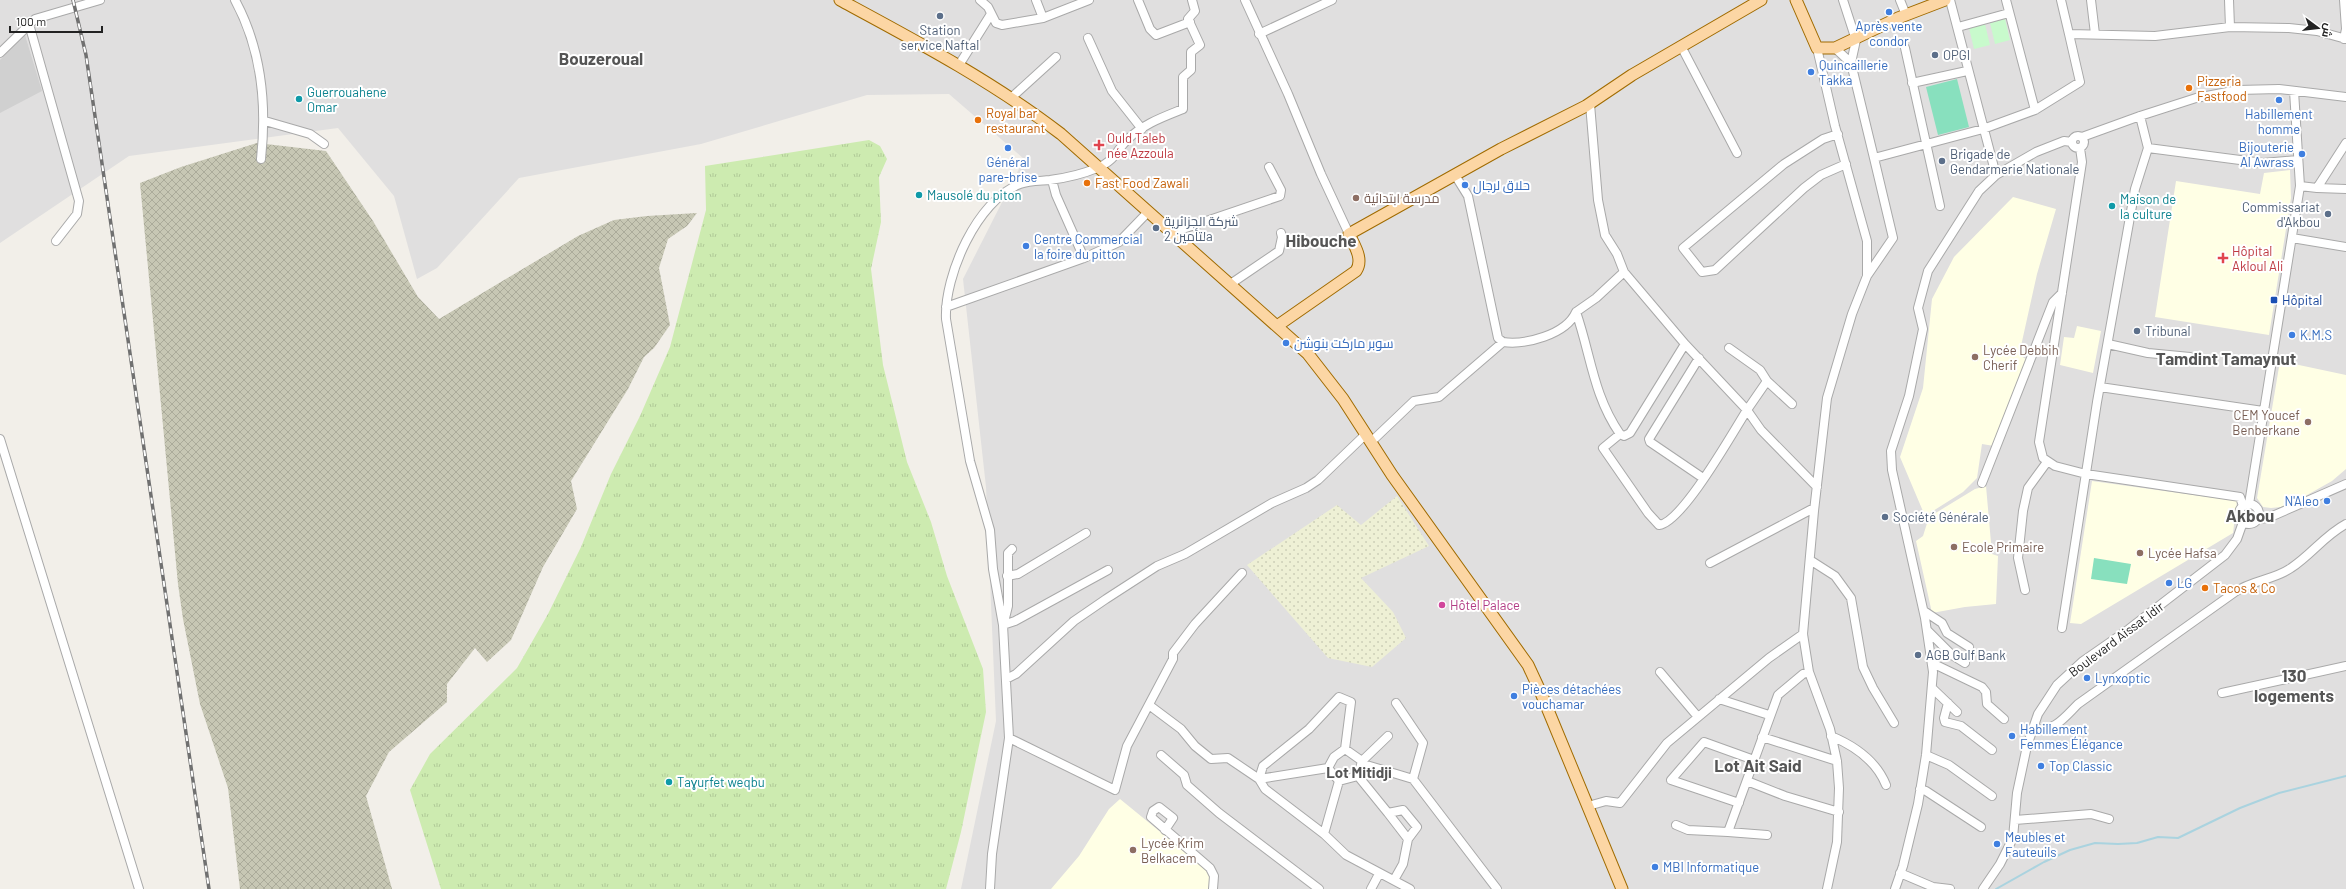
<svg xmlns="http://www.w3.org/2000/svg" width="2346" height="889" viewBox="0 0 2346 889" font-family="Barlow,Cairo,sans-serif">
<defs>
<pattern id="construction-cross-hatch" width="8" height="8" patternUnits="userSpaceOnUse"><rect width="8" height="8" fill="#c7c7b4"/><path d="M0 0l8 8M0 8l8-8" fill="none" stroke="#abab9a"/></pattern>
<pattern id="farmland-dots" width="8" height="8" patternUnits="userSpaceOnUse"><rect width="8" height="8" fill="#eef0d5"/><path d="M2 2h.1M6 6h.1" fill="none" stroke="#ccceb7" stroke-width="1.8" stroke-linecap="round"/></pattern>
<pattern id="grass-tufts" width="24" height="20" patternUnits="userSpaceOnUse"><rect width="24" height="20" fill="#cdebb0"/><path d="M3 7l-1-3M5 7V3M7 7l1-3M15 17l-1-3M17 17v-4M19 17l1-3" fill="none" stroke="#b0c997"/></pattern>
</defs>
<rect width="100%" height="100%" fill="#f2efe9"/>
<path fill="#e0dfdf" d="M0,0H2346V889H961L996,721L986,487L963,279L1024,159L949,94L867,95L701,144L519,178L437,268L417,279L394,196L338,128L129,156L0,243Z"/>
<path fill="#ffffe5" d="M2290,170L2291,198L2269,335L2155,317L2176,181L2260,194L2264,173Z
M2013,197L2056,209L2037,274L2019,355L2026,359L1994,446L1982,444L1977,478L1963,492L1925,516L1900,457L1923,388L1932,299L1954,257Z
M2077,326L2101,331L2093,373L2060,365L2064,337L2074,338Z
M2280,361L2346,375V469L2332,481L2300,499L2281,507L2271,508L2263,507L2257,498Z
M2092,481L2237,501L2233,533L2081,624L2070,623Z
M1986,486L1992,554L1998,556L1996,604L1965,607L1932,613L1916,541L1923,536L1929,517L1975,489Z
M1120,799L1207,870L1211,877L1209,889H1051L1079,856L1109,809Z"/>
<path fill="#d0d0d0" d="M25,35L42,91L0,113V60Z"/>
<path fill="url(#construction-cross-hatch)" d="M257,143L326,151L373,221L418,297L439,319L578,236L614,220L647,216L697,213L687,226L668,239L659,268L670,325L654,348L644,357L628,389L571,481L577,509L543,567L511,640L487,662L475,648L447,684V702L389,752L366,796L392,889H240L228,788L200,704L183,619L178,584L140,183L181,167Z"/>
<path fill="url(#farmland-dots)" d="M1397,496L1429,546L1361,578L1393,612L1406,638L1372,667L1328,658L1247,565L1337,505L1361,525Z"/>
<path fill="url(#grass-tufts)" d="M869,140L880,146L887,159L879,177L881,222L871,269L883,365L907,462L931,522L947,576L983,669L986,712L961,832L946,889H441L410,790L430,754L517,668L548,614L581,547L611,474L640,416L670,347L706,210L705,166Z"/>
<path fill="#c8facc" d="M2005,19L2010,40L1995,44L1990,23Z
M1985,24L1990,45L1974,49L1969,28Z"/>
<path fill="#88e0be" d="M1957,79L1969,127L1938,135L1926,87Z
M2094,558L2131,564L2127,584L2091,579Z"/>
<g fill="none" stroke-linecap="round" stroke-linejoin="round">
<path stroke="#aad3df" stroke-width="2" d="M1996,889L2044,862L2070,850L2095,843L2118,844L2137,843L2158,837L2178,838L2240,808L2279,793L2346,776"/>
<defs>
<path id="minor" d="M235,0C262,50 267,104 261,159
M980,0L988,7L996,23L1002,25L1043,18L1089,0
M1036,0L1043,18
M1138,0L1150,29L1156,35L1190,22
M1245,0L1288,94L1321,174L1349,234
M1843,0L1856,40L1851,63L1874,158
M1900,0L1906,15
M1950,0L1996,175
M2006,0L2035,110
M2061,0L2069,34
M2091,0L2095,34
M2229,0L2230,27
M2344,0L2346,29L2344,39
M29,24L79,201L77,214L56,241
M1958,27L2009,13
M1259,34L1332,0
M1088,38L1112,91L1142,129
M1681,46L1737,153
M1817,48L1835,126L1867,241V276L1852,314L1827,398L1814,511L1803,634L1809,672L1830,729L1837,761L1839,788L1837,842L1827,889
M1835,48L1851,63
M1905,48L1940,206
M0,53L35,19L100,0
M959,65L991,14
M1912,83L1967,71
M1011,98L1056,57
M1590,104L1598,200L1605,235L1617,254L1624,272L1685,344
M265,121L310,134L324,144
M1838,134L1823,139L1784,164L1683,248L1702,272L1715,270L1804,188L1821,175L1846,164
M2072 142a6 6 0 1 1 12 0a6 6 0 1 1-12 0Z
M2082,137L2140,116L2196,98L2238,90L2279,89L2346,97
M2080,148L2082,162L2039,442L2043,458L2055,466L2086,474L2240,497L2243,506
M2148,148L2263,163L2298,160
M1455,175L1468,196L1498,338L1503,342
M1052,180L1056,195L1084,258
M2300,186L2317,188L2346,143
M2317,188L2346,189
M1171,233L1280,196L1281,190L1269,167
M2292,238L2346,247
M1867,276L1893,238L1874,158L1983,129L2035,110L2080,82L2069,34L2155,36L2230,27L2289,28L2317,31L2346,39
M1229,285L1279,251L1282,237L1281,233
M946,307L1084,258L1119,242L1148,212
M2108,344L2148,353L2190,357
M1729,348L1760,370L1767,381
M1699,358L1649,439L1650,442L1703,478
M2100,387L2263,411
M1792,404L1767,381L1747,410L1685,344L1630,433L1624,436L1620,434L1603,448L1648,513L1659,525C1682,523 1733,432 1747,410L1761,430L1817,487
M1620,434C1593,395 1591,355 1576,312L1596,298L1624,272
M0,439L139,889
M1371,442L1414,401L1439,397L1503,342C1525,345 1566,335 1576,312
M1982,483L2053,302L2062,293
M2249,504L2300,186L2294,91
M2239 514a10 10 0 1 1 20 0a10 10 0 1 1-20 0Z
M2257,519L2268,518L2346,484
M1810,560L1835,576L1851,598L1863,667L1873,688L1894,723
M1710,563L1814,508
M1007,576L1018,574L1086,533
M2025,590L2018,558L2023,511L2028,488L2047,462
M1924,611L1942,623L1947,633L1969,647
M1004,622L1008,606V553L1012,549
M1003,625L1015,621L1108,570
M2062,628L2097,402L2135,189L2148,148L2140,116
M1927,630L1952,655L1965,663
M1932,663L1982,687L1986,692L1987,704L2004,719
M1660,672L1698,717
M1006,679L1016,674L1074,621L1106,599L1157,566L1185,554L1272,503L1306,488L1318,480L1366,434
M1932,688L1957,712
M2222,693L2346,666
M1719,699L1769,715
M1396,703L1423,743L1413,779
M1948,703L1944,718L1945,722L1961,726L1992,750
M1149,705L1181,729L1195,746L1211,759L1228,758L1259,779L1328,768
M2033,730C2056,730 2062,720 2078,704L2235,592C2252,580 2274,580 2291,568C2311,555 2325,535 2346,524
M1831,736C1855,746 1876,760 1886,785
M1762,737L1837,761
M1009,738L1115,790L1127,746L1173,659V653L1195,624L1242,573
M1345,749L1362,761L1358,776L1339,781L1328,768L1334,757L1345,749L1351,702L1339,697L1309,729L1263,766L1259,779L1265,789L1324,834L1346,855L1410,889
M1161,755L1184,775L1187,785L1219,813L1319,889
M1926,755L1949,765L1992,796
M1362,761L1388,736
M1363,764L1413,779L1497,889
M1358,776L1388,813L1403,810L1417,827L1408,839L1403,864L1394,880
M1747,781L1785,796L1839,812
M1920,789L1926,791L1981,827
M1739,803L1671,780L1704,742L1754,760
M1588,806L1606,801L1620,803L1667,743L1769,658L1803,634
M1388,813L1408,839
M2015,820L2091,814L2109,819
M1676,825L1688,830L1728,832L1778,695L1803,674L1809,672
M1165,830L1173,818L1159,807L1153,811L1151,817L1210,868L1214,876L1213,889
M1728,832L1767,835
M1324,834L1339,781
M1900,873L1933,887L1950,889
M990,889L992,854L1009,738L1003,625L993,569L990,530L970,461L946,319C944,276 977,200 1020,184C1029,181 1040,181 1050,180C1065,178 1083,174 1097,168C1116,160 1115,152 1127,140C1143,124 1163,117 1183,109V77L1191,70V52L1200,45L1188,19L1195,11L1192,0
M1371,889L1379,874
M1895,889L1903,866L1918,804L1926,755L1933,672L1925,618L1892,470L1891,451L1909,396L1923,329L1918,308L1928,271L1979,191L1996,175L2036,152L2064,141L2072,142
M1983,889L2000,864L2013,838L2017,793L2027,746L2038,714L2057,685L2083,661L2129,629L2225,555L2237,539L2243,522"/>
<path id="major" d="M840,0C916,41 992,81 1061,134L1308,354L1343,399L1392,475L1528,665L1541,693L1622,889
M1796,0L1817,48H1835L1898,18L1945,0
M1277,326L1356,271C1364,259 1354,245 1349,234L1501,149L1586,106L1632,75L1761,0"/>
</defs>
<use href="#minor" stroke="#a9a9a9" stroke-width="10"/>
<use href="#major" stroke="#a06b00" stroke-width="13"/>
<use href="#minor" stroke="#fff" stroke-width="8"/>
<use href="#major" stroke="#fcd6a4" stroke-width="11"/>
<defs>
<path id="rail" d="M73,0L86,55L209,889"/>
</defs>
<use href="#rail" stroke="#707070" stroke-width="3.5"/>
<use href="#rail" stroke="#fff" stroke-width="2" stroke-dasharray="6" stroke-linecap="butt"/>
</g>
<g fill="#3f7fe0" stroke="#fff" stroke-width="1.5">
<circle cx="1889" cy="12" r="4"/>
<circle cx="1811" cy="72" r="4"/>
<circle cx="2279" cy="100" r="4"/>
<circle cx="1008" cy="148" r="4"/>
<circle cx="2302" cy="154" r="4"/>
<circle cx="1465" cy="185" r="4"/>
<circle cx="1026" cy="246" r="4"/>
<circle cx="2292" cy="335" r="4"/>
<circle cx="1286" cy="343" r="4"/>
<circle cx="2327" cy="501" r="4"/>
<circle cx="2169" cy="583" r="4"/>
<circle cx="2087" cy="678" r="4"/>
<circle cx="1514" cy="696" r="4"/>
<circle cx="2012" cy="736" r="4"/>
<circle cx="2041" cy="766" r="4"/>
<circle cx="1997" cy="844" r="4"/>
<circle cx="1655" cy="867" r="4"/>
</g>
<g fill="#5c6f8a" stroke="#fff" stroke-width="1.5">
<circle cx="940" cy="16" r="4"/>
<circle cx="1935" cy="55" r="4"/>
<circle cx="1942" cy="161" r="4"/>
<circle cx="2328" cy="214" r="4"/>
<circle cx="1156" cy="228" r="4"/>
<circle cx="2137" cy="331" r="4"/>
<circle cx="1885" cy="517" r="4"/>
<circle cx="1918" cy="655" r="4"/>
</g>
<g fill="#e8710a" stroke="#fff" stroke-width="1.5">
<circle cx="2189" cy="88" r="4"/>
<circle cx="978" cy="120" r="4"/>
<circle cx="1087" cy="183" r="4"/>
<circle cx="2205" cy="588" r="4"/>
</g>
<g fill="#0f9aa8" stroke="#fff" stroke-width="1.5">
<circle cx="299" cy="99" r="4"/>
<circle cx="919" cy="195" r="4"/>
<circle cx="2112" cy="206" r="4"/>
<circle cx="669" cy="782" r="4"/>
</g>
<g fill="#e0444e" stroke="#fff" stroke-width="1.5">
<path d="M1097 139h4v4h4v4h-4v4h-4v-4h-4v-4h4z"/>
<path d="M2221 252h4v4h4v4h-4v4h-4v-4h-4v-4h4z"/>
</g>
<g fill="#8d6e63" stroke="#fff" stroke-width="1.5">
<circle cx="1356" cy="198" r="4"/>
<circle cx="1975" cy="357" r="4"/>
<circle cx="2308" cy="422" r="4"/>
<circle cx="1954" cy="547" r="4"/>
<circle cx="2140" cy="553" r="4"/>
<circle cx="1133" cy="850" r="4"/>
</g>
<rect fill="#1a4fb4" stroke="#fff" stroke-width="1.5" x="2270" y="296" width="8" height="8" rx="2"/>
<circle fill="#d1479c" stroke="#fff" stroke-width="1.5" cx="1442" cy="605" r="4"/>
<g text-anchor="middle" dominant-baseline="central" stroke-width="4" stroke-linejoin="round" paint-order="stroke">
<g font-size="13" fill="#366cbe" stroke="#fff" text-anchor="start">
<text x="1889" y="26" text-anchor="middle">Après vente<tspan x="1889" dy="15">condor</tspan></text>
<text x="1819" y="65">Quincaillerie<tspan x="1819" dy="15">Takka</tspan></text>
<text x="2279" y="114" text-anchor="middle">Habillement<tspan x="2279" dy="15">homme</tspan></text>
<text x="2294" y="147" text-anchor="end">Bijouterie<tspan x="2294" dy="15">Al Awrass</tspan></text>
<text x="1008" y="162" text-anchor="middle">Général<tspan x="1008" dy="15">pare-brise</tspan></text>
<text x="1473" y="185">حلاق لرجال</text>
<text x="1034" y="239">Centre Commercial<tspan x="1034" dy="15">la foire du pitton</tspan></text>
<text x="2300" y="335">K.M.S</text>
<text x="1294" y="343">سوبر ماركت بنوشن</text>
<text x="2319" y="501" text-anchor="end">N'Aleo</text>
<text x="2177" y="583">LG</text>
<text x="2095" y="678">Lynxoptic</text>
<text x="1522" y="689">Pièces détachées<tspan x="1522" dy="15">vouchamar</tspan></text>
<text x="2020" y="729">Habillement<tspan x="2020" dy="15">Femmes Élégance</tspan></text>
<text x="2049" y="766">Top Classic</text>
<text x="2005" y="837">Meubles et<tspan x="2005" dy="15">Fauteuils</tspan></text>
<text x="1663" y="867">MBI Informatique</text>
</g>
<g font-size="13" fill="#4e5e75" stroke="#fff" text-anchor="start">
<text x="940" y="30" text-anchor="middle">Station<tspan x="940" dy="15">service Naftal</tspan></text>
<text x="1943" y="55">OPGI</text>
<text x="1950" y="154">Brigade de<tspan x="1950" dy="15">Gendarmerie Nationale</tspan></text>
<text x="2320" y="207" text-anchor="end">Commissariat<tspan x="2320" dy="15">d'Akbou</tspan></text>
<text x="1164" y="221">شركة الجزائرية<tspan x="1164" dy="15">لتأمين 2a</tspan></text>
<text x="2145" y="331">Tribunal</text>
<text x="1893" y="517">Société Générale</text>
<text x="1926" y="655">AGB Gulf Bank</text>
</g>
<g font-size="13" fill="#c56008" stroke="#fff" text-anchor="start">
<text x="2197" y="81">Pizzeria<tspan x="2197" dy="15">Fastfood</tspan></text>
<text x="986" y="113">Royal bar<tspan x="986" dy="15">restaurant</tspan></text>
<text x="1095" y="183">Fast Food Zawali</text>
<text x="2213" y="588">Tacos &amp; Co</text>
</g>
<g font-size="13" fill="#0d838f" stroke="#fff" text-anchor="start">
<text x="307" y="92">Guerrouahene<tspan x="307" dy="15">Omar</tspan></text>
<text x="927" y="195">Mausolé du piton</text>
<text x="2120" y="199">Maison de<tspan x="2120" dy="15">la culture</tspan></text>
<text x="677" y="782">Taɣuṛfet weqbu</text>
</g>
<g font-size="13" fill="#be3a42" stroke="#fff" text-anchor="start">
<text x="1107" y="138">Ould Taleb<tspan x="1107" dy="15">née Azzoula</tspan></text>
<text x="2232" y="251">Hôpital<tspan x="2232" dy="15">Akloul Ali</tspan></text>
</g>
<g font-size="13" fill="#785e54" stroke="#fff" text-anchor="start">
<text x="1364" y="198">مدرسة ابتدائية</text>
<text x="1983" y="350">Lycée Debbih<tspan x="1983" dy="15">Cherif</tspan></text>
<text x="2300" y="415" text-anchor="end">CEM Youcef<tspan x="2300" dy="15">Benberkane</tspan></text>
<text x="1962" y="547">Ecole Primaire</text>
<text x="2148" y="553">Lycée Hafsa</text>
<text x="1141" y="843">Lycée Krim<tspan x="1141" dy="15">Belkacem</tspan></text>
</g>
<g font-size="13" fill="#164399" stroke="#fff" text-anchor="start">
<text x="2282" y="300">Hôpital</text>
</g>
<g font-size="13" fill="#b23c85" stroke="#fff" text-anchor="start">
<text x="1450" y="605">Hôtel Palace</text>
</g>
<g font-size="13" fill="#222" stroke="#fff">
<text transform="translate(2116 639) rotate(-37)">Boulevard Aissat Idir</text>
</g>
<g font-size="15" font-weight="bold" fill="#555" stroke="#fff">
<text x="1359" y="772">Lot Mitidji</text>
</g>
<g font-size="17" font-weight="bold" fill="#555" stroke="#fff">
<text x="601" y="58">Bouzeroual</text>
<text x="1321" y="240">Hibouche</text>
<text x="2226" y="358">Tamdint Tamaynut</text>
<text x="2250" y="515">Akbou</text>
<text x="2294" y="675">130<tspan x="2294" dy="20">logements</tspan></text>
<text x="1758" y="765">Lot Ait Said</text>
</g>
</g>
<g transform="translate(2318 28) rotate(105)" stroke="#ffffff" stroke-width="3" paint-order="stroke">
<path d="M0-3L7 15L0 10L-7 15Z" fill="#222222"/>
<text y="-6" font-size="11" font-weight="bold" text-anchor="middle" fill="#222222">ش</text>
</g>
<path d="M10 26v6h92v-6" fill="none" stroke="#222222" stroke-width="2"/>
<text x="16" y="26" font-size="12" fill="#222222" stroke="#ffffff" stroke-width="3" paint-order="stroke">100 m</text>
</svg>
